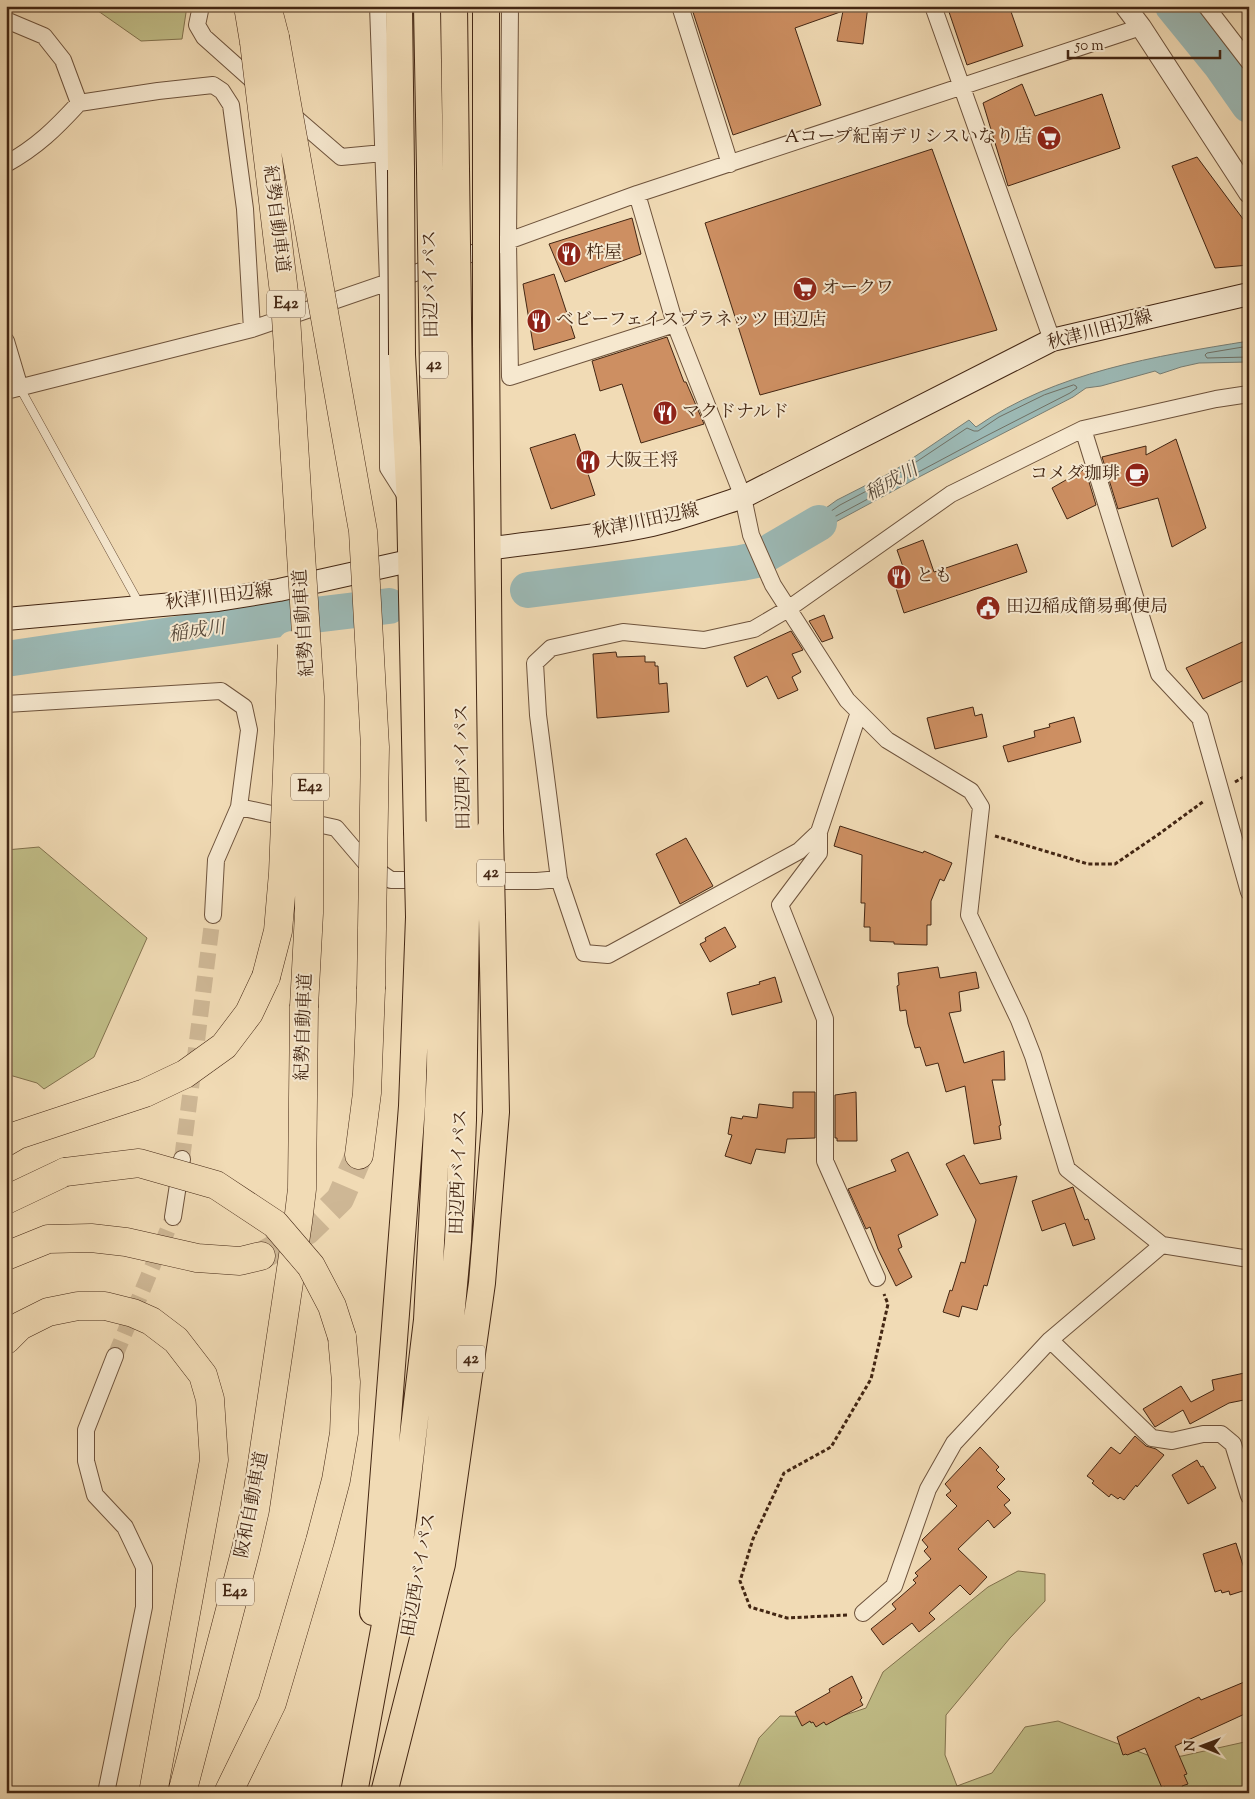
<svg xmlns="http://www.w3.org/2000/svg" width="1255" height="1799" viewBox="0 0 1255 1799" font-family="'Sorts Mill Goudy','Noto Serif JP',serif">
<rect width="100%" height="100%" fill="#f1dbb5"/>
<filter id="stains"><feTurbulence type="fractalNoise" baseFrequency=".004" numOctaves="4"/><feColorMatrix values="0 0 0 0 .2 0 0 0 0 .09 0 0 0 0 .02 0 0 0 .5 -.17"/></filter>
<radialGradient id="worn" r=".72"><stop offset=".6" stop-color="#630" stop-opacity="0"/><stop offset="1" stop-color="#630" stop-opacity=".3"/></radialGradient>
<path fill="#c1be88" stroke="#82724e" d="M91,6H187L182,39L141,41Z
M39,847L147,938L94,1057L44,1089L37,1083L6,1074V850Z
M1018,1571L1045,1574V1601L1010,1638L946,1715L945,1755L957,1786L992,1773L1025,1727L1058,1721L1158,1759L1182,1756L1249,1741V1793H736L759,1738L780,1716L839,1717L866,1708L883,1672L988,1587Z"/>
<path fill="#9cb9b5" stroke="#787e74" d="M1249,341V362L1199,363L1181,367L1160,374L1155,371L1101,386L1086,388L1073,397L919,477L780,552L776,544L837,500L892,472L969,420L976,427C1055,372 1156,356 1249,341Z"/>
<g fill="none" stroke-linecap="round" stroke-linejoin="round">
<path stroke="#707064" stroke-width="1" d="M1249,346L1207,353L1205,355L1207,358L1249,357
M1074,385L1076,386L1077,388L1070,393L984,437L821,524L818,523V520L840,505L895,476L967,428L974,431H978L999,417L1044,395Z"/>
<path stroke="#9cb9b5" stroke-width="36" d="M1173,6L1221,65L1249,105
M528,590L741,563L756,560L819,523
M6,659L281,619L389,606"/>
</g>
<path fill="#cd8f62" stroke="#432613" d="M691,6H868L863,44L837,41L843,11L795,28L821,105L733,135Z
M947,6H1009L1023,46L967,65Z
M1022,84L1035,116L1102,94L1120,148L1008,186L983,103Z
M932,149L997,330L760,395L705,223Z
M1197,157L1249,227V265L1215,268L1172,166Z
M632,218L641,254L565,282L549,244Z
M554,274L575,338L534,350L523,284Z
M667,337L684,382H686L704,424L641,443L622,384L600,391L592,361Z
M575,434L595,495L551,509L530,448Z
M1176,439L1206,528L1172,547L1158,498L1118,509L1102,457L1146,446V455Z
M1085,469L1096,505L1067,519L1052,488Z
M923,540L934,572L1017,544L1027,572L904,613L895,585L908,581L897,550Z
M824,615L833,638L822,642L809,621Z
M791,631L803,650L792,654L801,672L792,677L798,690L778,699L767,676L747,687L734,657Z
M1249,639V678L1203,699L1186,668Z
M616,652L617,657L645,656V662H655V666H658L659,684L667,683L669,712L597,718L593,654Z
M973,707L975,716L982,714L987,737L935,749L927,718Z
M1074,717L1081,742L1008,762L1003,746L1035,737L1034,731L1050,727L1049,724Z
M840,826L923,853L924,851L952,863L944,881L940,879L931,901V925H927V945L894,944V942L870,941V927H864L865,903H861L862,855L834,846Z
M686,838L713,886L680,904L656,854Z
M725,927L736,947L710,962L700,944L706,941L705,938Z
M938,967L940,978L976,972L979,988L959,992L961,1011L949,1013L964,1063L1004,1051L1005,1080H992L1001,1125L999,1126L1001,1139L974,1144L965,1086L946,1092L938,1063L926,1066L920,1047L915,1048L908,1024L906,1010L900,1011L897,986L899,985L898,973Z
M775,977L782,1002L732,1015L727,993L760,984L759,982Z
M793,1092H815V1138L787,1139L785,1153L756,1149L751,1164L725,1156L732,1135L728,1134L731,1117L742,1119L743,1116L757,1118L759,1104L793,1108Z
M856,1092L857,1141H837V1138H835V1095Z
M908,1152L938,1215L898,1235L902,1247L898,1249L912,1277L896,1286L878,1249L870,1227L866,1229L848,1189L896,1171L891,1160Z
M964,1155L980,1184L1017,1176L987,1286L984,1285L977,1310L962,1306L959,1317L943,1312L950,1290L952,1291L961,1262L965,1263L976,1220L946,1164Z
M1073,1187L1085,1220L1088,1219L1095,1239L1073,1246L1065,1223L1042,1231L1032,1201Z
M1249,1372V1399L1229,1403L1190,1424L1183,1410L1155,1427L1143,1409L1181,1386L1191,1402L1214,1390L1212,1380Z
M1135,1436L1146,1446L1156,1449L1164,1455L1137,1487L1136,1485L1124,1500L1120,1497L1118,1499L1111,1494L1109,1497L1092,1483L1094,1481L1087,1476L1111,1447L1120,1454Z
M980,1447L999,1467L996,1470L1005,1479L997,1487L1010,1500L1004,1505L1011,1513L994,1528L988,1520L958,1549L987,1577L970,1595L960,1585L929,1613L935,1619L919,1632L912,1623L883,1645L871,1629L896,1609L892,1604L916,1583L913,1580L918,1576L915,1573L931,1559L924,1551L928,1547L922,1540L957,1506L946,1495L951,1491L945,1484Z
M1197,1460L1201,1467L1203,1466L1216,1488L1188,1504L1172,1475Z
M1236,1543L1249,1584V1589L1230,1595L1229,1591L1222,1593L1221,1590L1215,1592L1203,1554Z
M852,1676L862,1698L860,1700L863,1705L826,1725L824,1722L816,1727L813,1722L811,1723L810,1721L802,1726L795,1712L830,1692L829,1689Z
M1249,1680V1712L1175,1746L1187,1774L1184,1775L1188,1784L1182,1786L1185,1793H1168L1165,1787L1162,1788L1145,1748L1127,1755L1126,1754L1123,1755L1117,1737L1199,1697L1201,1700Z"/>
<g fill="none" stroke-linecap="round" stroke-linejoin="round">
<path stroke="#ceb795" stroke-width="16" stroke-dasharray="16 8" stroke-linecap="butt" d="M182,1159L213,915
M115,1356L173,1217"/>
<path stroke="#ceb795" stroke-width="28" stroke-dasharray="28 14" stroke-linecap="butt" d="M261,1256L307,1231L340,1199L359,1155"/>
<defs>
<path id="service" d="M20,388L140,605"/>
<path id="minor" d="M201,6L197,25L204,37L260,87
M378,6L388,281V468L407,498
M510,6L508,241L510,377L675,324
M680,6L730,164
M933,6L1052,340
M1206,6L1249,62
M6,20L44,36L63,60L79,103L158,91L213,85L222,91L231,105L245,209L252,329
M290,113L341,157L383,153
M6,164C37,147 56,128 79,103
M637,194L675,324L743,497L751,535L773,585L847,700L887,740L971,791L981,807L969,915L1019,1020L1033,1056L1067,1169L1162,1245L1249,1259
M6,341L20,388
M6,391L252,329L508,241L637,194L1141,27
M1083,429L1159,674L1200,718L1249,892
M6,704L221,691L244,707L249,730L239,807L216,860L213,915
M859,712L819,832L799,851L608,955L584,953L559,879L538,715L535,663L551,648L623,632L704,640L754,629L788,609L951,494L1083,429L1216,399L1249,394
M239,807L336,828L365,862L391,880H428
M819,832V853L780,905L825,1019V1161L877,1278
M482,881H537L559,879
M173,1217L182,1159
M1050,1340L1152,1438L1172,1441L1203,1434H1221L1233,1444L1249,1496
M863,1613L894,1586L928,1489L954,1443L1050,1340L1162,1245
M106,1793L144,1607V1567L125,1527L95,1495L86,1461V1430L115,1356"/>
<path id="tertiary" d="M1125,6L1141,27L1249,193"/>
<path id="secondary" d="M471,551C532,542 593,538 652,525C683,518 713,507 743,497L1052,340L1249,294
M6,619L218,600L279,590L427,557"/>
<path id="trunk" d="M399,6L401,170
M427,6L430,170
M454,6L456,169
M486,169V6
M486,343L490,830
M402,355L410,503L417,831
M414,1611L430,1521L444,1394L458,1241L463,1120L466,917
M373,1612L412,1106L419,917
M354,1793L400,1543L427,1320L440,1071L441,917
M384,1793L442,1564L482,1283L496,1112L492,917"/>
<path id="motorway" d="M248,6L254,42
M267,6L275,37
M6,1142L18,1135L145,1093L185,1074L224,1046L249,1013L266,977
M359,1155L367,1093L371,989
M6,1200L65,1172
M6,1256L48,1239L91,1238L126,1242L197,1258L240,1261L261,1256
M6,1340L20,1326L48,1312L78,1306H105L133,1313L151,1321L176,1340L203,1375L210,1399L214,1460L153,1793
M182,1793L246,1549L255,1510L298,1222L302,1189L304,1007
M228,1793L272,1703L320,1541L336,1480L344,1433L346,1382L342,1337"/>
</defs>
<use href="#service" stroke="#6e533c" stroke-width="9"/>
<use href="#minor" stroke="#6e533c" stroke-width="18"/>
<use href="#tertiary" stroke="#6e533c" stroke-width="22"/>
<use href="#secondary" stroke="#432613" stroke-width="24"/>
<use href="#trunk" stroke="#432613" stroke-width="28"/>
<use href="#motorway" stroke="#432613" stroke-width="29"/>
<path stroke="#432613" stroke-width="3" stroke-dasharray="4 2.5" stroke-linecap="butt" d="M1235,782L1249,774
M995,836L1088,864H1115L1159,834L1204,801
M847,1615L787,1618L750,1607L740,1581L753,1539L784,1473L831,1447L871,1379L888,1304L884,1294"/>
<use href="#service" stroke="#f6e8cf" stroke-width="8"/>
<use href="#minor" stroke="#f6e8cf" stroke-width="16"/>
<use href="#tertiary" stroke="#f6e8cf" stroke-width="20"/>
<use href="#secondary" stroke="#f6e8cf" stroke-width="22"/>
<use href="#trunk" stroke="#f1dbb5" stroke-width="26"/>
<use href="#motorway" stroke="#f1dbb5" stroke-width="28"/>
<defs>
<path id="trunk-bridge" d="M456,169L466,917
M486,169V343
M401,170L402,355
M430,170L441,917
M490,830L492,917
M417,831L419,917"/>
<path id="motorway-bridge" d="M275,37L363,531L375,747L371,989
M254,42L285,301L310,697L309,913L304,1007
M266,977L278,931L283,873L292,645
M65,1172L139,1163L216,1185L275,1224L311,1266L332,1306L342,1337"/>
</defs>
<use href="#trunk-bridge" stroke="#432613" stroke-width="28" stroke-linecap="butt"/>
<use href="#motorway-bridge" stroke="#432613" stroke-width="29" stroke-linecap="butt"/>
<use href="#trunk-bridge" stroke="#f1dbb5" stroke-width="26"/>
<use href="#motorway-bridge" stroke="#f1dbb5" stroke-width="28"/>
</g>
<defs>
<symbol id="supermarket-disc" viewBox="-11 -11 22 22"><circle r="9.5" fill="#8f2418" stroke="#f6e8cf"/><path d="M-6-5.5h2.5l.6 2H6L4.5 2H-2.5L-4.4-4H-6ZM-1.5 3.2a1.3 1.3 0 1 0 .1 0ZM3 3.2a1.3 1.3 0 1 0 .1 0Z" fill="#fff"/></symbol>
<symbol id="restaurant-disc" viewBox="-11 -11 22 22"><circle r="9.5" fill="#8f2418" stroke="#f6e8cf"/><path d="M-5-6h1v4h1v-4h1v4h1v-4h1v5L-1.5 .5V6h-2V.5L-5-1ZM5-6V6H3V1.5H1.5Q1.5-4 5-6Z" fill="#fff"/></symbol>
<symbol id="cafe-disc" viewBox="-11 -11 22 22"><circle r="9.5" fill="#8f2418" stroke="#f6e8cf"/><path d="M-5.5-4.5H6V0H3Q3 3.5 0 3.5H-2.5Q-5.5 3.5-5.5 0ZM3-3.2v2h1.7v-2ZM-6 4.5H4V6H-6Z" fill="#fff"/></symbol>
<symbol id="civic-disc" viewBox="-11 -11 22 22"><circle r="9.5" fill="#8f2418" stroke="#f6e8cf"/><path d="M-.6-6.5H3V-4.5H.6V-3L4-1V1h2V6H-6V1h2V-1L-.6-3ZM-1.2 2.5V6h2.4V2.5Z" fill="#fff"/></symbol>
</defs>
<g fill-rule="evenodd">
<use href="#supermarket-disc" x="1035" y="124" width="28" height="28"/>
<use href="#restaurant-disc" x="555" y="240" width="28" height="28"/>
<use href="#supermarket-disc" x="791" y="275" width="28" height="28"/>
<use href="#restaurant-disc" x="525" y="307" width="28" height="28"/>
<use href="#restaurant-disc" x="651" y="399" width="28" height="28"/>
<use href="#restaurant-disc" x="574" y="448" width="28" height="28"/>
<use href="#cafe-disc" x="1123" y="461" width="28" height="28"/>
<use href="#restaurant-disc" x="885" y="563" width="28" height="28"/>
<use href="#civic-disc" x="974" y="594" width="28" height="28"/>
</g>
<g text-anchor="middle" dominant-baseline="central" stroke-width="4" stroke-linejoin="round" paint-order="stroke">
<g fill="#f6e8cf" stroke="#79604b" stroke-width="1">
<rect x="267" y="290.5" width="38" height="27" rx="4"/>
<rect x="420" y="351.5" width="28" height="27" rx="4"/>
<rect x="291" y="773.5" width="38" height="27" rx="4"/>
<rect x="477" y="859.5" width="28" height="27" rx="4"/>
<rect x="457" y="1345.5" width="28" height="27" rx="4"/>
<rect x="216" y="1578.5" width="38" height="27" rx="4"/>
</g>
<g font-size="16" font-weight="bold" fill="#432613">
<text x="286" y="304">E42</text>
<text x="434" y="365">42</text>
<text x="310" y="787">E42</text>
<text x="491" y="873">42</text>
<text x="471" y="1359">42</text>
<text x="235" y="1592">E42</text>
</g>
<g font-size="18" fill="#432613" stroke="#f6e8cf" text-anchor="start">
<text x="1032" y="138" text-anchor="end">Aコープ紀南デリシスいなり店</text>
<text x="586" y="254">杵屋</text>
<text x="822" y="289">オークワ</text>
<text x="556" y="321">ベビーフェイスプラネッツ 田辺店</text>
<text x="682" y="413">マクドナルド</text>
<text x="606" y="462">大阪王将</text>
<text x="1120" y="475" text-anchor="end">コメダ珈琲</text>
<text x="916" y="577">とも</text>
<text x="1006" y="608">田辺稲成簡易郵便局</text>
</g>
<g font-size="18" fill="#432613" stroke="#f6e8cf">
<text transform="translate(275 219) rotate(83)">紀勢自動車道</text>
<text transform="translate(432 284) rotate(-91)">田辺バイパス</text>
<text transform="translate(1100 331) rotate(-15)">秋津川田辺線</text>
<text transform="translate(646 522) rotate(-12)">秋津川田辺線</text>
<text transform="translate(219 598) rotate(-7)">秋津川田辺線</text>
<text transform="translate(305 623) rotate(-94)">紀勢自動車道</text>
<text transform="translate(464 767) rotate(-91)">田辺西バイパス</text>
<text transform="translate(305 1027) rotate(-88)">紀勢自動車道</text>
<text transform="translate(460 1172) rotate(-88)">田辺西バイパス</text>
<text transform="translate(253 1505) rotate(-79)">阪和自動車道</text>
<text transform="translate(420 1575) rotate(-80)">田辺西バイパス</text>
</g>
<g font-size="19" font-style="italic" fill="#594b3c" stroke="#f6e8cf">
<text transform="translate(892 483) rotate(-29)">稲成川</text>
<text transform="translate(197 632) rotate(-8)">稲成川</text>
</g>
</g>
<rect width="1255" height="1799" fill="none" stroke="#f1dbb5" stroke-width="25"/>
<rect x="8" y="8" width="1240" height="1784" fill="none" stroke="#432613" stroke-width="2.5"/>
<rect x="12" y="12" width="1230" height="1774" fill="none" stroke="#432613"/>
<g transform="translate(1202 1746) rotate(271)" stroke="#f6e8cf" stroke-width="4" paint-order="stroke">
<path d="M0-4L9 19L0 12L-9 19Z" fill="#432613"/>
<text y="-8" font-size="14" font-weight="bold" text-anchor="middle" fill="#432613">N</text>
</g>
<path d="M1068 50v8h152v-8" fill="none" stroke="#432613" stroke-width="2.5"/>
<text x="1075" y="50" font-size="15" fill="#432613" stroke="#f6e8cf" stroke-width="4" paint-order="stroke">50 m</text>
<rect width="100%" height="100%" filter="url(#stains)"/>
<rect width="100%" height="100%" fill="url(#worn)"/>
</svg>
